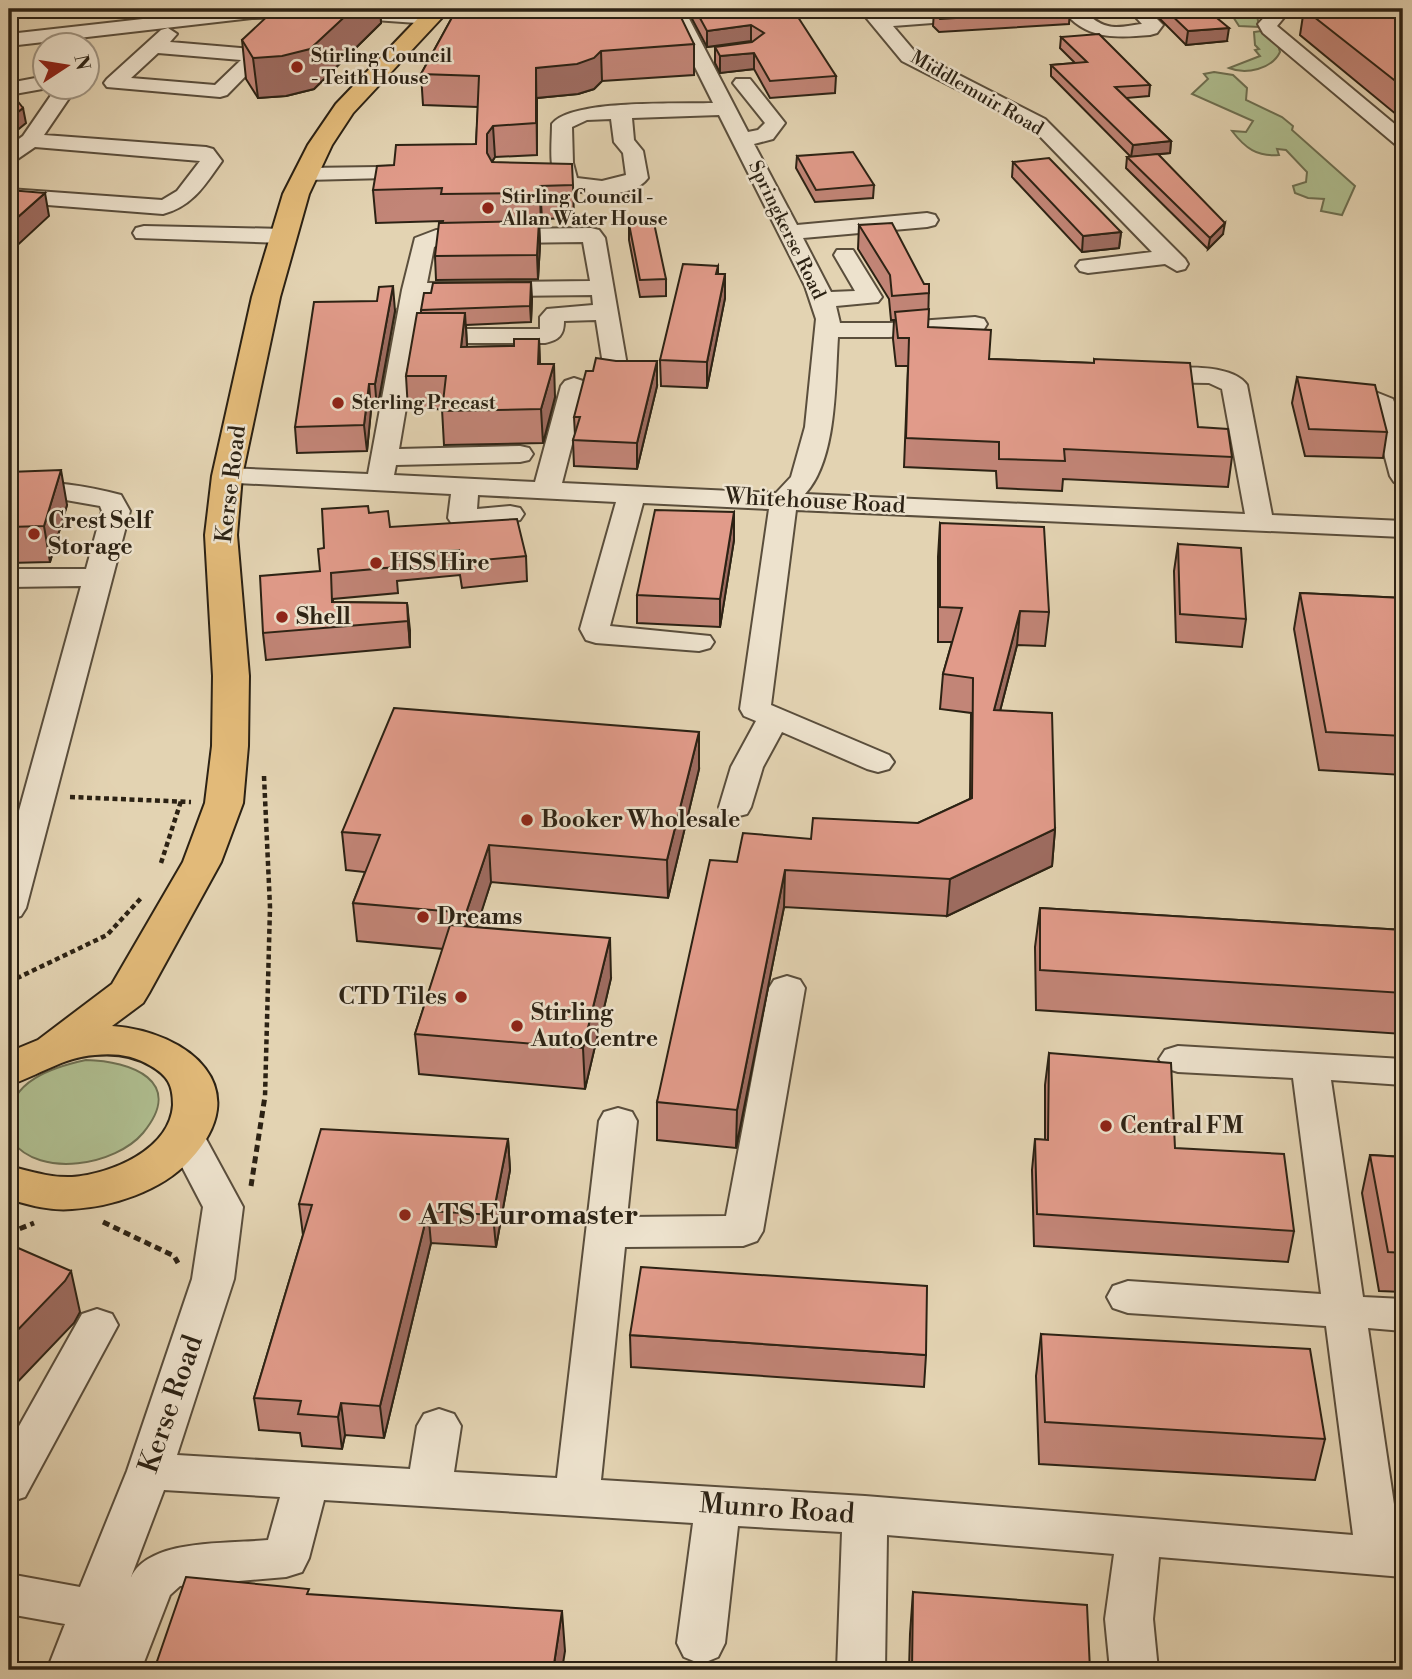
<svg xmlns="http://www.w3.org/2000/svg" width="1412" height="1679" viewBox="0 0 1412 1679" font-family="'Libre Bodoni',serif">
<rect width="100%" height="100%" fill="#e3d3b2"/>
<filter id="stains"><feTurbulence type="fractalNoise" baseFrequency=".00286" numOctaves="4"/><feColorMatrix values="0 0 0 0 .2 0 0 0 0 .09 0 0 0 0 .02 0 0 0 .5 -.17"/></filter>
<radialGradient id="worn" r=".72"><stop offset=".6" stop-color="#630" stop-opacity="0"/><stop offset="1" stop-color="#630" stop-opacity=".3"/></radialGradient>
<path fill="#afbe90" stroke="#6e7052" stroke-width="2" d="M1228,9H1265L1266,13L1257,15L1259,27L1239,26Z
M1261,31L1278,45L1280,52C1272,69 1246,75 1229,68L1260,56L1255,50L1259,49L1255,45L1254,32Z
M1214,72L1233,75L1247,88L1246,100L1282,117L1293,126L1292,130L1355,186L1342,215L1321,211L1324,199L1308,198L1295,193L1293,186L1306,182L1307,172L1286,150L1277,149L1279,155C1257,157 1245,148 1232,131L1246,132L1253,121L1192,94L1208,79L1204,74Z
M86,1060C131,1061 186,1081 143,1133C116,1165 40,1179 12,1141C8,1136 9,1128 9,1121C9,1081 53,1067 86,1060Z"/>
<g fill="none" stroke-linecap="round" stroke-linejoin="round">
<defs>
<path id="minor" d="M232,9C261,9 429,4 440,18L431,24L318,16L252,18L9,46V34Z
M666,9H684L748,132L758,130L765,123L733,83L736,79H750L785,123L773,139L754,144L797,225L927,213L935,215L938,220L935,225L927,227L803,238L831,292L855,291L834,255L837,250H853L882,297L878,302L836,306L840,323H889L975,317L984,319L987,324L984,329L975,331L889,337H838C835,383 837,460 805,494L1245,514L1222,389L1209,383L1148,382L1139,380L1136,375L1139,370L1148,368C1174,368 1231,362 1247,385L1272,515L1403,521V537L796,510L771,705L889,755L894,762L889,769L878,772L867,769L782,732L763,767L751,807L747,814L735,817L723,814L719,807L731,767L756,721L744,716L740,709L769,509L643,503L610,626L710,636L714,642L710,648L699,651L596,643L586,640L580,629L616,502L478,495L477,509L510,506L520,508L524,514L520,520C500,525 472,529 452,524L448,518L451,494L218,482L214,476L218,470L227,468L368,474L402,290L415,238L436,230L591,228L599,230L605,238L629,377L626,382L617,384L608,382L605,377L596,320L564,321C564,335 559,340 545,343H417L399,449L520,446L529,448L533,454L529,460L520,462L396,465L394,475L535,482L561,386L565,381L574,378L583,381L587,386L562,483L776,493L791,477L805,427L816,319L805,286L719,115L632,118L634,140L643,151L648,178C631,201 583,194 559,187C548,169 552,144 552,124C570,99 681,104 713,103ZM611,119L614,142L623,153L626,175L602,181L577,178L573,163L572,127L587,120ZM583,242L590,281L427,283L434,247L440,244ZM592,295L593,305L547,309L540,317V329H419L425,297Z
M859,9H878L884,16L973,9H1047L1045,13L1038,15L893,26L916,53L1045,119L1185,259L1188,264L1185,269L1177,271L1165,264L1088,273L1080,271L1076,266L1080,261L1152,252L1031,127L902,61Z
M1062,9C1093,8 1086,20 1108,26C1118,29 1132,25 1142,24L1128,9H1147L1163,25L1157,33L1150,35C1116,38 1085,40 1062,9Z
M1272,9H1291L1277,26L1403,131V147L1396,145L1263,33L1258,24Z
M168,28L177,34L170,42L252,49L267,34L274,32L283,38L227,95L220,97L107,87L104,83L107,79L161,30ZM158,53L241,60L215,85L131,78Z
M46,76V88H48L9,95V83Z
M56,88H76L44,135L206,147L213,149L222,161C205,185 193,206 163,214L9,202V189L162,200L177,191L200,161L35,147L16,160L9,162V146L23,136Z
M379,167L387,168L390,173L387,178L306,180L298,179L295,174L298,169L306,168Z
M144,226L284,229L292,231L295,236L292,241L284,243L136,238L133,233L136,228Z
M1337,389L1373,391L1393,399L1403,428V484L1394,482L1390,476L1372,408L1328,402L1324,397L1328,392Z
M9,480C47,481 84,485 121,495L130,511L26,908L21,916L9,919V847L81,586L9,587V569H86L102,511L100,506L60,499L9,496Z
M787,976L800,980L805,988L763,1231L757,1241L743,1246L625,1247L601,1480L865,1496L1353,1535L1326,1326L1128,1313L1113,1308L1107,1297L1113,1286L1128,1281L1321,1294L1293,1078L1178,1072L1165,1068L1159,1059L1165,1050L1178,1046L1403,1059V1085L1331,1080L1363,1297L1403,1299V1331L1368,1328L1399,1538L1403,1539V1577L1159,1557L1153,1619L1158,1670H1110L1105,1619L1114,1554L887,1535L885,1670H837L842,1532L738,1526L725,1643L718,1657L701,1664L684,1657L677,1643L693,1523L324,1500L309,1558L302,1572L286,1577L180,1586L170,1595L141,1670H47L65,1624L9,1614V1574L80,1587L127,1471L192,1279L203,1207L166,1136L171,1126L185,1123L199,1126L243,1207L234,1279L177,1455L410,1469L417,1426L424,1414L439,1409L454,1414L461,1426L454,1472L557,1478L599,1121L604,1112L618,1108L632,1112L637,1121L627,1217L726,1216L769,988L774,980ZM164,1490L280,1497L268,1540C229,1544 150,1538 131,1577Z
M97,1309L112,1314L118,1325L25,1497L9,1502V1444L82,1314Z"/>
<path id="major" d="M427,9H450L353,113L332,145L309,194L280,297L242,476L237,535L249,676L248,746L243,803L221,862L149,993L143,1003L112,1026C189,1032 258,1088 189,1161C161,1191 112,1207 72,1209C50,1211 29,1205 9,1199V1166C29,1171 50,1178 72,1177C111,1174 170,1150 173,1105C173,1085 168,1076 151,1066C133,1055 115,1053 95,1055C63,1057 38,1076 9,1085V1052L38,1040L112,984L183,862L205,803L212,746L213,676L205,535L212,476L252,297L283,194L308,145L336,104Z"/>
</defs>
<use href="#minor" stroke="#5a4e3c" stroke-width="4"/>
<use href="#major" stroke="#2c2214" stroke-width="4"/>
<path stroke="#2c2214" stroke-width="4.5" stroke-dasharray="5 3.5" stroke-linecap="butt" d="M264,776L270,907L265,1097
M70,797L191,802
M161,863L181,801
M9,982L107,935L142,897"/>
<path stroke="#2c2214" stroke-width="5" stroke-dasharray="7 4.5" stroke-linecap="butt" d="M251,1186L265,1096
M103,1222L174,1256L178,1263
M9,1233L34,1223"/>
<use href="#minor" fill="#ede2cd" fill-rule="evenodd"/>
<use href="#major" fill="#e2ba79" fill-rule="evenodd"/>
</g>
<path fill="#c28577" stroke="#2c2214" stroke-width="2" d="M306,9H380L381,23L314,89L286,96L258,98L246,79L242,40L304,13Z
M690,9H777L782,16L836,76L835,93L770,98L754,69L720,73L715,63V47L752,42L707,47L690,15Z
M1150,9H1206L1227,41L1186,45Z
M1304,9H1403V120L1300,35Z
M1070,11L1069,24L939,32L933,26L934,12Z
M455,12L694,44V75L602,81L594,89L578,94L537,98V155L495,157L492,162L573,185L574,218L542,219L541,226H539L540,245L538,279L436,280L435,256L443,221L376,223L373,190L394,165L476,144L478,107L423,105L421,74Z
M1061,37L1150,85L1149,96L1126,98L1171,141L1170,153L1158,154L1223,234L1208,249L1126,168L1127,157H1131L1051,76V65L1075,63L1060,48Z
M797,156L874,185L873,198L815,202L796,168Z
M1013,162L1121,232L1119,248L1082,252L1012,177Z
M629,224L666,279V296L640,297L629,240Z
M859,225L924,284H929L928,327L989,359L1094,363V359L1198,427L1232,457L1228,487L1063,479L1062,491L997,488L996,471L904,467L908,366H896L893,339L894,320H891L889,299L858,249Z
M718,266V274L725,298L707,388L661,386L660,360Z
M532,298L531,322L466,325L467,347L514,346L539,339L540,364L555,397L543,443L444,445L442,409L408,410L406,376L421,313V310Z
M395,311L377,410H371L367,451L297,453L295,427Z
M1297,377L1387,432L1383,458L1305,456L1292,403Z
M657,386L637,469L574,466L573,440L575,435L574,417Z
M9,472L67,505L50,562L9,563Z
M734,512V540L720,627L637,623V595Z
M940,523L1049,612L1045,646L1017,645L1000,711L1055,829L1052,866L947,916L784,907L736,1148L657,1140V1102L737,862L811,839L918,823L970,799L971,713L940,709L943,674L952,642H938V557Z
M390,527L526,556L527,581L462,588L460,575L397,581L398,593L333,599V602L407,603L410,647L266,660L263,633L320,571L324,548Z
M1178,544L1246,619L1242,647L1176,642L1174,571Z
M1300,593L1403,598V775L1319,770L1294,629Z
M699,769L668,898L491,882L476,927L611,978L585,1089L419,1074L415,1034L443,949L357,941L353,903L365,872L346,870L342,832Z
M1040,908L1403,930V1034L1036,1010L1035,947Z
M1049,1053L1175,1148L1294,1231L1288,1262L1034,1246L1032,1170L1035,1139L1045,1140V1085Z
M508,1139L510,1170L496,1247L431,1243L384,1438L345,1435L342,1449L302,1446L300,1433L259,1430L254,1398L303,1235L299,1204Z
M1370,1155L1403,1157V1292L1379,1291L1362,1193Z
M1041,1334L1325,1439L1315,1480L1039,1464L1036,1376Z
M630,1335L926,1355L924,1387L631,1367Z
M1403,1379V1399L1401,1388Z
M913,1592L1090,1670H909L910,1634Z"/>
<path fill="#9e6c61" stroke="#2c2214" stroke-width="2" d="M353,9H380L381,23L314,89L286,96L258,98L253,58Z
M921,9H943L921,10Z
M751,25V41L707,47V31Z
M1229,28L1227,41L1186,45L1188,31Z
M601,51L602,81L594,89L578,94L537,98V155L536,68Z
M754,53V69L720,73V56Z
M23,108L26,123L9,137V119Z
M493,126L495,157L489,166L487,153V134Z
M1171,141L1170,153L1131,157L1133,145Z
M540,186L542,219L541,226L540,193Z
M45,193L49,216L9,253V225Z
M539,221L540,245L538,279L537,255Z
M1225,223L1223,234L1208,249L1210,238Z
M1121,232L1119,248L1082,252L1083,236Z
M725,274V298L707,388V362Z
M531,282L532,298L531,322L530,306Z
M393,286L395,311L377,410L375,384Z
M465,313L467,346L463,380L461,347Z
M539,339L540,371L538,364Z
M657,361V386L637,469V443Z
M554,364L555,397L543,443L541,409Z
M369,384L371,410L367,451L364,425Z
M61,470L67,505L50,562L44,526Z
M734,512V540L720,627V599Z
M9,599L12,617L9,629Z
M407,603L410,630V647L408,621Z
M1020,611L1017,645L991,746L994,710Z
M699,732V769L668,898L667,860Z
M1055,829L1052,866L947,916L950,879Z
M489,845L491,882L469,951L466,913Z
M785,870L784,907L736,1148L737,1110Z
M610,938L611,978L585,1089L583,1048Z
M508,1139L510,1170L496,1247L493,1215Z
M428,1211L431,1243L384,1438L380,1406Z
M71,1271L80,1312L74,1323L9,1391V1339Z
M341,1403L345,1435L342,1449L338,1417Z
M562,1611L565,1651L562,1670L554,1664Z"/>
<path fill="#e19b8a" stroke="#2c2214" stroke-width="2" d="M306,9H353L310,49L282,56L253,58L242,40L274,10L304,13Z
M458,9H677L694,44L601,51L594,58L577,64L536,68V123L493,126L487,134V153L492,162L572,164L573,185L540,186V193L441,194L442,188L373,190L377,166L394,165L396,145L476,144L479,76L421,74L455,12Z
M695,9H777L782,16L796,14L836,76L770,81L754,53L720,56L715,47L752,42L764,33L751,25L707,31Z
M983,9H1067L1070,11L940,19L934,12Z
M1165,9H1206L1229,28L1188,31Z
M1304,9H1403V87Z
M1099,34L1150,85L1115,87L1171,141L1133,145L1051,65L1087,62L1061,37Z
M9,90L23,108L9,119Z
M853,152L874,185L816,190L797,156Z
M1158,154L1225,223L1210,238L1127,157Z
M1049,158L1121,232L1083,236L1013,162Z
M9,190L45,193L9,225Z
M539,221L537,255L435,256L439,223Z
M654,223L666,279L640,280L629,224Z
M892,223L924,284H929V293L892,296L890,275L859,225Z
M683,264L718,266L716,274H725L707,362L660,360Z
M531,282L530,306L421,310L424,293H431L433,283Z
M393,286L375,384H369L364,425L295,427L314,302L377,301L379,287Z
M929,309L928,327L991,330L989,359L1094,363V359L1190,363L1198,427L1228,429L1232,457L1064,449L1065,461L999,459V442L906,438L909,338H898L895,312Z
M417,313H465L461,347L514,346V339H539L538,364H554L541,409L442,411L446,376H406Z
M596,358L616,361H657L637,443L573,440L580,417H574L586,371H593Z
M1297,377L1375,385L1387,432L1309,429Z
M61,470L44,526L9,527V472Z
M368,506L369,513L388,511L390,527L517,519L526,556L460,562L459,550L395,555L396,567L331,573L332,602L407,603L408,621L263,633L260,576L320,571L318,549L324,548L322,509Z
M655,510L734,512L720,599L637,595Z
M940,523L1044,527L1049,612L1020,611L994,710L1052,713L1055,829L950,879L785,870L737,1110L657,1102L710,860L737,862L743,833L811,839L813,818L918,823L972,798L973,678L943,674L962,608L940,607Z
M1178,544L1241,548L1246,619L1180,614Z
M1300,593L1403,598V736L1326,732Z
M394,708L699,732L667,860L489,845L466,913L353,903L380,835L342,832Z
M1040,908L1403,930V993L1040,970Z
M450,925L610,938L583,1048L415,1034Z
M1049,1053L1171,1063L1175,1148L1284,1154L1294,1231L1037,1214L1035,1139L1048,1140Z
M321,1129L508,1139L493,1215L428,1211L380,1406L341,1403L338,1417L298,1414L301,1401L254,1398L312,1205L299,1204Z
M1370,1155L1403,1157V1253L1388,1252Z
M9,1244L71,1271L65,1281L9,1339Z
M641,1267L927,1286L926,1355L630,1335Z
M1041,1334L1310,1349L1325,1439L1045,1422Z
M186,1577L309,1589L307,1594L562,1611L554,1664L645,1670H154Z
M913,1592L1087,1605L1090,1670H912Z"/>
<g fill="#8f2418" stroke="#ede2cd" stroke-width="2.5">
<circle cx="297" cy="67" r="7"/>
<circle cx="488" cy="208" r="7"/>
<circle cx="338" cy="403" r="7"/>
<circle cx="34" cy="534" r="7"/>
<circle cx="376" cy="563" r="7"/>
<circle cx="282" cy="617" r="7"/>
<circle cx="527" cy="820" r="7"/>
<circle cx="423" cy="917" r="7"/>
<circle cx="461" cy="997" r="7"/>
<circle cx="517" cy="1026" r="7"/>
<circle cx="1106" cy="1126" r="7"/>
<circle cx="405" cy="1215" r="7"/>
</g>
<g text-anchor="middle" dominant-baseline="central" stroke-width="5" stroke-linejoin="round" paint-order="stroke">
<g font-size="19" font-weight="bold" fill="#2c2214" stroke="#ede2cd" text-anchor="start">
<text x="311" y="56">Stirling Council<tspan x="311" dy="22">- Teith House</tspan></text>
<text x="502" y="197">Stirling Council -<tspan x="502" dy="22">Allan Water House</tspan></text>
<text x="352" y="403">Sterling Precast</text>
</g>
<g font-size="19" fill="#2c2214" stroke="#ede2cd">
<text transform="translate(977 93) rotate(30)">Middlemuir Road</text>
<text transform="translate(787 230) rotate(64)">Springkerse Road</text>
</g>
<g font-size="23" fill="#2c2214" stroke="#ede2cd">
<text transform="translate(231 484) rotate(-83)">Kerse Road</text>
<text transform="translate(815 501) rotate(3)">Whitehouse Road</text>
</g>
<g font-size="23" font-weight="bold" fill="#2c2214" stroke="#ede2cd" text-anchor="start">
<text x="48" y="521">Crest Self<tspan x="48" dy="26">Storage</tspan></text>
<text x="390" y="563">HSS Hire</text>
<text x="296" y="617">Shell</text>
<text x="541" y="820">Booker Wholesale</text>
<text x="437" y="917">Dreams</text>
<text x="447" y="997" text-anchor="end">CTD Tiles</text>
<text x="531" y="1013">Stirling<tspan x="531" dy="26">AutoCentre</tspan></text>
<text x="1120" y="1126">Central FM</text>
</g>
<g font-size="28" font-weight="bold" fill="#2c2214" stroke="#ede2cd" text-anchor="start">
<text x="419" y="1215">ATS Euromaster</text>
</g>
<g font-size="28" fill="#2c2214" stroke="#ede2cd">
<text transform="translate(171 1404) rotate(-71)">Kerse Road</text>
<text transform="translate(777 1509) rotate(4)">Munro Road</text>
</g>
</g>
<rect width="1412" height="1679" fill="none" stroke="#e3d3b2" stroke-width="35"/>
<rect x="10" y="10" width="1391" height="1658" fill="none" stroke="#2c2214" stroke-width="3.5"/>
<rect x="18" y="18" width="1377" height="1644" fill="none" stroke="#2c2214" stroke-width="2"/>
<g transform="translate(66 66) rotate(78)"><circle r="33" fill="#ede2cd" stroke="#a09583" stroke-width="2"/>
<path d="M0-5L12 26L0 18L-12 26Z" fill="#8f2418"/>
<text y="-10" font-size="19" font-weight="bold" text-anchor="middle" fill="#2c2214">N</text>
</g>
<rect width="100%" height="100%" filter="url(#stains)"/>
<rect width="100%" height="100%" fill="url(#worn)"/>
</svg>
